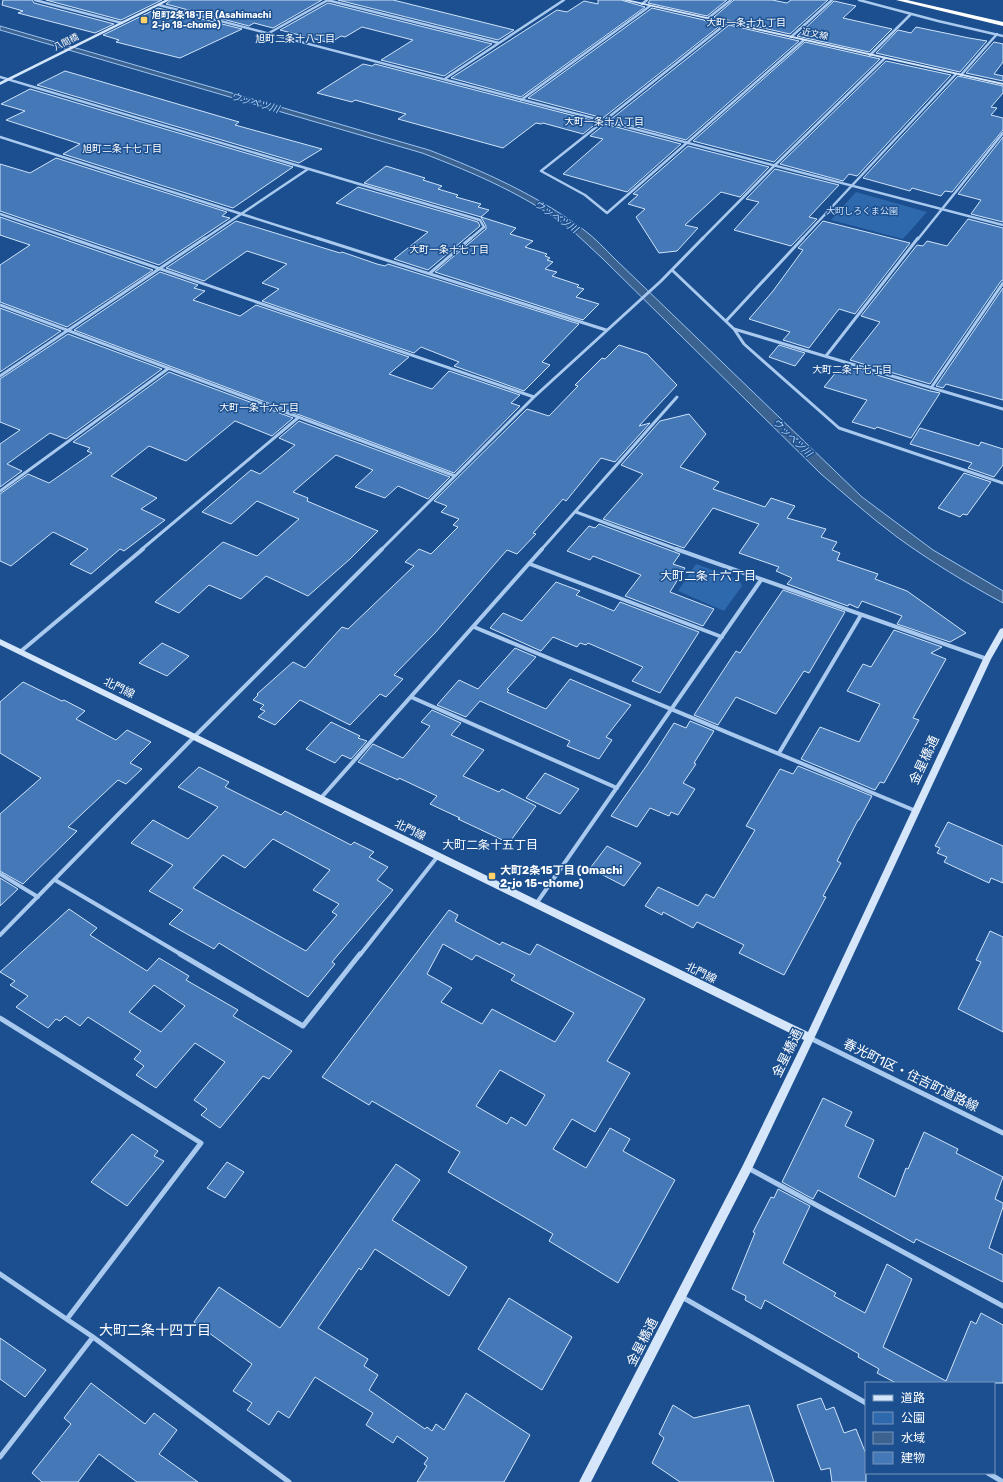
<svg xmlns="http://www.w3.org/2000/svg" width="1003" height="1482" viewBox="0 0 1003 1482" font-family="Rubik,'Noto Sans JP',sans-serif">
<rect width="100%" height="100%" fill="#1b4f8f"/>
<path fill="#2e69ad" d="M856,192L927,212L903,239L831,220Z
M696,564L739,580L742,586L724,611L678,591Z"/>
<path fill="#3c6290" stroke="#9cc4f0" d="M0,26L429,150C483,171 537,195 584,230C595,238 605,249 615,259L862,497L933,550L1003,591V603C966,583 930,561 897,537C870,517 846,495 821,474L603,259C593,250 584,241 574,232C529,196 474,173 422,153L0,30Z"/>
<path fill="#4478b7" stroke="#cfe3fa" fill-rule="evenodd" d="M3,0H32L34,3L114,24L95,33L18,13L23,11L2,5Z
M46,0H162L121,20Z
M171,0H322L273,28L254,23L249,26L166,4Z
M338,0H393L514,30L498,40Z
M598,0H621L645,7L521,97L451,78L557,10L567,12L584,1L598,4Z
M650,0H727L707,16L648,3Z
M734,0H772L787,3L791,0H828L790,34L714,17Z
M834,1L856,6L843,18L892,29L869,52L797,36Z
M328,3L492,44L444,76L381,60L413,40L362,27L345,37L341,36L330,43L280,30Z
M158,8L242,29L180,58L116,42L119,40L103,35Z
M652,8L704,20L706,22L722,24L603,118L528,98Z
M729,25L799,41L686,140L610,120Z
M916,27L969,38L987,41L960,72L876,53L898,30L911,33Z
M805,42L880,59L774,162L693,141Z
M994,42L1003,44V62L994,74L1003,76V81L966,73Z
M886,61L951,75L857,176L849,174L843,181L780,164Z
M363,64L372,66L375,64L598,122L583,134L543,123L541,124L536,123L503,148L398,119L406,114L355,100L352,102L317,93Z
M65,71L239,122L235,125L322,149L299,163L37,85Z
M958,76L1003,86V93L991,107L997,108L991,115L1003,118V130L952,192L945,191L941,196L912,188L910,191L863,178Z
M30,89L293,167L233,208L63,154L80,144L6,120L25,111L1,104Z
M605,124L681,144L627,192L563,174L603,139L590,136Z
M1003,137V222L971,214L981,200L958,194Z
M688,146L769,167L740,197L721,192L685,225L698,228L677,251L659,253L636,217L645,209L628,204L638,195L633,194Z
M56,158L227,212L222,216L230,218L159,265L0,211V164L30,173Z
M386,166L425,178L423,180L442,186L438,189L458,195L456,197L481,204L478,207L489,210L481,217L516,228L510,234L533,241L525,247L547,254L545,256L550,258L547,260L553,262L545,269L557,272L552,276L579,285L577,287L584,289L576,297L599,304L583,320L435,272L486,229V226L481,217L364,183Z
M775,169L839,185L809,217L817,219L791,246L734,230L759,202L746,199Z
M358,187L478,222L480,226L428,270L394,259L428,232L336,203Z
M0,217L69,241L153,270L67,327L0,302V265L30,245L0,235Z
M968,219L1003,228V280L1001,281L930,384L850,360L880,322L861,316L917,245L923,246L927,241L947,246Z
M236,221L340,253L342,252L377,264L385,266L388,264L579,324L542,362L550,365L524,391L454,366L459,362L421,347L414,353L262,301L279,289L262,283L287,264L247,251L204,281L166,268Z
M823,221L910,243L855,314L839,309L809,348L783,340L790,332L749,319L773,291L803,250L798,248Z
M160,272L198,285L194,288L205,291L193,300L240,316L256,305L409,357L389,374L432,389L449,371L520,395L511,403L520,406L454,473L74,330Z
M1003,288V400L946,384L943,388L936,386Z
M0,308L61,331L0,372Z
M68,334L162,369L66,439L50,433L7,464L22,471L0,487V444L20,430L0,422V379Z
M619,345L647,354L677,385L639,426L650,423L615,462L601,458L566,501L563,499L533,533L536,534L517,554L507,550L435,633L394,675L403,679L386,697L380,694L350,725L300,700L275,725L258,717L265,711L260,709L264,705L253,700L258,695L257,694L293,662L305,668L342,627L348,629L414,566L405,562L419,549L431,554L458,527L453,525L459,519L441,512L447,506L434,501L527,409L549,416L578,386L575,385L602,358L605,359Z
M779,345L805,353L795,366L769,357Z
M847,366L930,391L940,393L911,438L877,427L875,429L852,422L867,400L824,387L837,371L842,372Z
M169,372L293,418L272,436L235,421L186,461L149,446L111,476L157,498L141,509L165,520L124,551L120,549L91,574L70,564L88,549L53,532L11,566L0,561V494L28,474L49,483L92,453L87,451L90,448L73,442Z
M689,414L706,434L680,467L719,482L713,489L765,507L771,498L795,506L787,518L826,529L821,537L837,542L832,550L840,553L837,560L878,574L875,579L907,591L966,633L950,642L897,624L902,616L862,601L858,608L849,604L848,606L787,584L792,578L776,571L779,567L739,553L759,524L713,508L684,548L603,519L643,474L621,465L660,421Z
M299,421L450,477L428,499L398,486L385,498L355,487L373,470L336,455L293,492L308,498L307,501L378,531L350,559L308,596L266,576L241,599L209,585L179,613L155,602L223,542L257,556L299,519L257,501L231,524L202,512L251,470L260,474L295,445L279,438Z
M920,428L979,446L981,442L1003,449V465L994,477L968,468L972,463L969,462L910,444Z
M964,473L991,482L967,515L963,514L960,517L938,508Z
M599,524L680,554L673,564L685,568L670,592L714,609L703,626L625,596L641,575L593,556L590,560L567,551L589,526L595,528Z
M556,582L580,591L576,595L614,611L620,602L699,632L660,693L632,681L643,667L588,643L586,645L580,643L577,647L553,637L541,651L490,628L503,613L522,621Z
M783,590L845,612L809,673L804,671L776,714L736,697L718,725L694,715L736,651L740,653Z
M894,630L942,647L931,653L946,659L913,718L919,720L884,783L880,782L875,790L801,759L820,727L859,742L880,704L847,691L863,664L871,667Z
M162,643L189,656L167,676L139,663Z
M515,648L536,657L507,689L509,690L507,692L546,709L570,679L631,705L606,737L612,740L599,759L567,746L570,741L480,701L466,717L437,705L459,680L478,689Z
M23,682L62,701L64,700L85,711L76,719L116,740L127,730L151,742L130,763L142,769L126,784L118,780L68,827L77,831L23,884L0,871V814L41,778L0,753V702Z
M432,710L461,723L451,735L484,750L463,776L499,792L502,789L536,806L509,843L458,819L460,818L430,804L437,796L399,778L398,780L358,762L373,744L403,758L430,726L421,722Z
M690,721L714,731L694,763L696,764L683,783L695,789L678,815L671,812L669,816L650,808L637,827L611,816L647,765L674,723L686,728Z
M331,722L360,736L358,738L367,741L351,759L342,755L335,763L306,749Z
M798,766L872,796L859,820H858L837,861L841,863L823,896L826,897L784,975L739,953L744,945L697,922L693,928L663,912L662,915L645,906L658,887L698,906L706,894L714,898L755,830L746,826L780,769L793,774Z
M199,767L229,782L225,787L281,815L285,811L351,845L354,842L374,852L369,857L388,867L377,880L393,890L332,962L335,964L308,997L219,943L214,949L169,924L183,910L149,891L173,865L131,843L153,820L188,839L218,807L178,787ZM273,839L330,870L313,890L339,904L332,912L337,915L306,951L193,888L223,855L245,868Z
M545,773L579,789L560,814L526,798Z
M948,822L1003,846V883L991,878L989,883L944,862L947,857L937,853L940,848L935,846Z
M607,846L641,863L624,886L599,873L600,872L591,867Z
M0,878L18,889L0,906Z
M69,909L97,928L90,935L147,971L159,958L189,976L186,980L238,1010L233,1016L292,1051L269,1079L263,1076L220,1128L201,1115L207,1109L194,1100L225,1062L195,1043L156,1088L136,1075L144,1066L134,1059L141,1051L88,1017L80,1026L65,1016L60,1021L56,1019L48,1028L16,1007L28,996L10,985L15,981L0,972ZM154,985L185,1006L161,1032L129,1012Z
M449,910L458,915L455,921L500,945L502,942L530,955L537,944L645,999L607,1061L630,1073L595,1132L572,1119L553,1149L586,1168L610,1128L630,1139L623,1151L675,1180L618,1283L549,1241L553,1234L448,1172L460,1152L372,1101L369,1105L322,1077ZM443,944L472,960L476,955L515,975L511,980L574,1013L555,1042L492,1009L482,1024L441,1002L452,988L427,974ZM500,1070L545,1095L526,1126L511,1117L507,1124L476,1106Z
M990,931L1003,937V1032L958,1009L981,962L976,960Z
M823,1098L852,1112L845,1126L874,1140L858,1177L895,1197L906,1168L908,1169L924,1132L958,1149L956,1153L1003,1177L995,1199L1003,1203V1207L989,1248L1003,1255V1282L916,1239L914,1243L818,1190L813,1199L782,1182Z
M132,1134L158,1151L154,1156L164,1161L127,1206L91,1182Z
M227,1162L244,1172L225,1198L207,1188Z
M396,1164L420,1180L392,1220L467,1267L449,1296L375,1249L361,1270L359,1268L318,1328L368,1359L364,1366L378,1375L369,1390L425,1429L427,1427L432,1431L436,1424L444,1430L466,1393L530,1435L504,1482H417L427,1466L424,1464L428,1458L397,1436L393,1443L366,1425L373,1413L315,1377L289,1418L278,1411L269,1425L247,1410L252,1403L233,1391L252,1364L194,1322L219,1287L280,1328Z
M778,1189L810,1206L783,1263L836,1293L834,1296L865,1313L887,1264L912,1279L883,1347L946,1381L971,1321L976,1324L981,1313L1003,1325V1383H896L877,1373L879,1369L858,1357L859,1354L765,1300L761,1309L745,1300L746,1296L732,1289L755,1233L753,1232L771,1197L774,1198Z
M509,1298L572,1337L542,1390L478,1349Z
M0,1338L46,1370L25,1397L0,1379Z
M91,1383L145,1424L154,1413L177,1430L159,1454L198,1482H137L99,1454L78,1482H42L32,1473L71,1424L64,1418Z
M821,1398L826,1410L834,1407L844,1433L856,1429L866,1454V1482H832L830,1468L821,1470L797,1405Z
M673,1405L694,1418L749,1405L774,1482H680L652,1463L664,1438L659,1434Z"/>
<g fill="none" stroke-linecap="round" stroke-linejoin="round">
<path stroke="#a9c9ee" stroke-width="2.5" d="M35,0L122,23
M327,0L499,43
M859,0L938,21L1003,36
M642,4L647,0
M159,5L1003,225
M707,19L731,0
M727,23L541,171L585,195L607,213L804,40
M269,33L328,0
M791,37L832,0
M870,55L911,14
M961,75L997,34
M0,77L480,220L484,227L470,239
M446,78L564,0
M521,100L650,6
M0,137L320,239
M0,214L73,239
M204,239L308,169
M702,239L774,166L885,58
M802,239L956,74
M918,239L1003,133"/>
<path stroke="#a9c9ee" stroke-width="3" d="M70,238L534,397
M317,238L606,330
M672,270L734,329L744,344L839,428L1003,483
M430,273L471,238
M0,305L455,476
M726,321L803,238
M734,329L1003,409
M826,356L918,238
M0,376L205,238
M931,388L1003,283
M0,491L169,368
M576,512L679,550
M141,550L299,417
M381,550L534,397L661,281L703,238
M541,550L677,397"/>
<path stroke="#a9c9ee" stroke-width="4" d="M676,549L987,659
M530,564L722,637
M474,627L916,811
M20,652L143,549
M411,697L617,788
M779,753L861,615
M320,799L542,549
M0,874L38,897
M55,880L182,955
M536,904L761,580
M0,935L194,737L382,549
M360,955L438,856"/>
<path stroke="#a9c9ee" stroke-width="5" d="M180,954L303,1026L360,954
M0,1018L201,1143L67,1319
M810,1038L1003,1133
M748,1168L1003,1306
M0,1274L93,1337L289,1482
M682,1297L866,1403
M0,1457L93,1337
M988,1473L1003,1482"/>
<path fill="#d6e6fa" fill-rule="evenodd" d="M165,0H170L0,85V82Z
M622,0H630L1003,83V85Z
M1003,628V638L991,659L813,1041L751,1171L591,1482H579L743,1165L804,1040L0,645V639L808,1032L983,659L1000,629Z"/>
<path fill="#fff" fill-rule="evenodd" d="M896,0H907L1003,22V26Z"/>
</g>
<g fill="#ffd166" stroke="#1b4f8f" stroke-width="1.5">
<rect x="140" y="16" width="8" height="8" rx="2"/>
<rect x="488" y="872" width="8" height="8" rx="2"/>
</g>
<g text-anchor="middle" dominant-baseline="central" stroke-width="3" stroke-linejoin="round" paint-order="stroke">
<g font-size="9" font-weight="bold" fill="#fff" stroke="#1b4f8f" text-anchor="start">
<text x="152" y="15">旭町2条18丁目 (Asahimachi<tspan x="152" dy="10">2-jo 18-chome)</tspan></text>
</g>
<g font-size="9" fill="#fff" stroke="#1b4f8f">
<text transform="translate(815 34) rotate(12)">近文線</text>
<text transform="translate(66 42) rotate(-26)">八間橋</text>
</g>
<g font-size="9" fill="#cfe3fa" stroke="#1b4f8f">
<text x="862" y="211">大町しろくま公園</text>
</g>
<g font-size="10" fill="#fff" stroke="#1b4f8f">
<text x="746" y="23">大町一条十九丁目</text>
<text x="295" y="39">旭町二条十八丁目</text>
<text x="604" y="122">大町一条十八丁目</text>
<text x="122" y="149">旭町二条十七丁目</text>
<text x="449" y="250">大町一条十七丁目</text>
<text x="852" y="370">大町二条十七丁目</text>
<text x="259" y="408">大町一条十六丁目</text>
</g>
<g font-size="10" font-style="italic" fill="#b5d3f5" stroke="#1b4f8f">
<text transform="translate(255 103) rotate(16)">ウッペツ川</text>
<text transform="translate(556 217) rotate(34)">ウッペツ川</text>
<text transform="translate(792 438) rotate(44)">ウッペツ川</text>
</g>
<g font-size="11" fill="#fff" stroke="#1b4f8f">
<text transform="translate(119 688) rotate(26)">北門線</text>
<text transform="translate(410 830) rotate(26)">北門線</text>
<text transform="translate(701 973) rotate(26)">北門線</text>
</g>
<g font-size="11" font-weight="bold" fill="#fff" stroke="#1b4f8f" text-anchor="start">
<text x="500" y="870">大町2条15丁目 (Omachi<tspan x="500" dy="13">2-jo 15-chome)</tspan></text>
</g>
<g font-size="12" fill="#fff" stroke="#1b4f8f">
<text x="708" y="576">大町二条十六丁目</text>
<text x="490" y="845">大町二条十五丁目</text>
</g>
<g font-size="13" fill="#fff" stroke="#1b4f8f">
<text transform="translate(924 760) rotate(-65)">金星橋通</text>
<text transform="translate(787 1053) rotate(-64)">金星橋通</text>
<text transform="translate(911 1075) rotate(26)">春光町1区・住吉町道路線</text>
<text transform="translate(642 1342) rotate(-63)">金星橋通</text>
</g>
<g font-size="14" fill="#fff" stroke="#1b4f8f">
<text x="155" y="1330">大町二条十四丁目</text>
</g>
</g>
<rect x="865" y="1382" width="130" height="92" fill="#1b4f8f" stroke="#7695bc"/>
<rect x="873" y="1395" width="20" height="6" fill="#d6e6fa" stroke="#7695bc"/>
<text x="901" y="1402" font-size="12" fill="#ffffff">道路</text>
<rect x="873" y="1412" width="20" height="12" fill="#2e69ad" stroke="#7695bc"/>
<text x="901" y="1422" font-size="12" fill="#ffffff">公園</text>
<rect x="873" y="1432" width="20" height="12" fill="#3c6290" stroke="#7695bc"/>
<text x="901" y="1442" font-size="12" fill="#ffffff">水域</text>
<rect x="873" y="1452" width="20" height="12" fill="#4478b7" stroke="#7695bc"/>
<text x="901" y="1462" font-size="12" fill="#ffffff">建物</text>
</svg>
